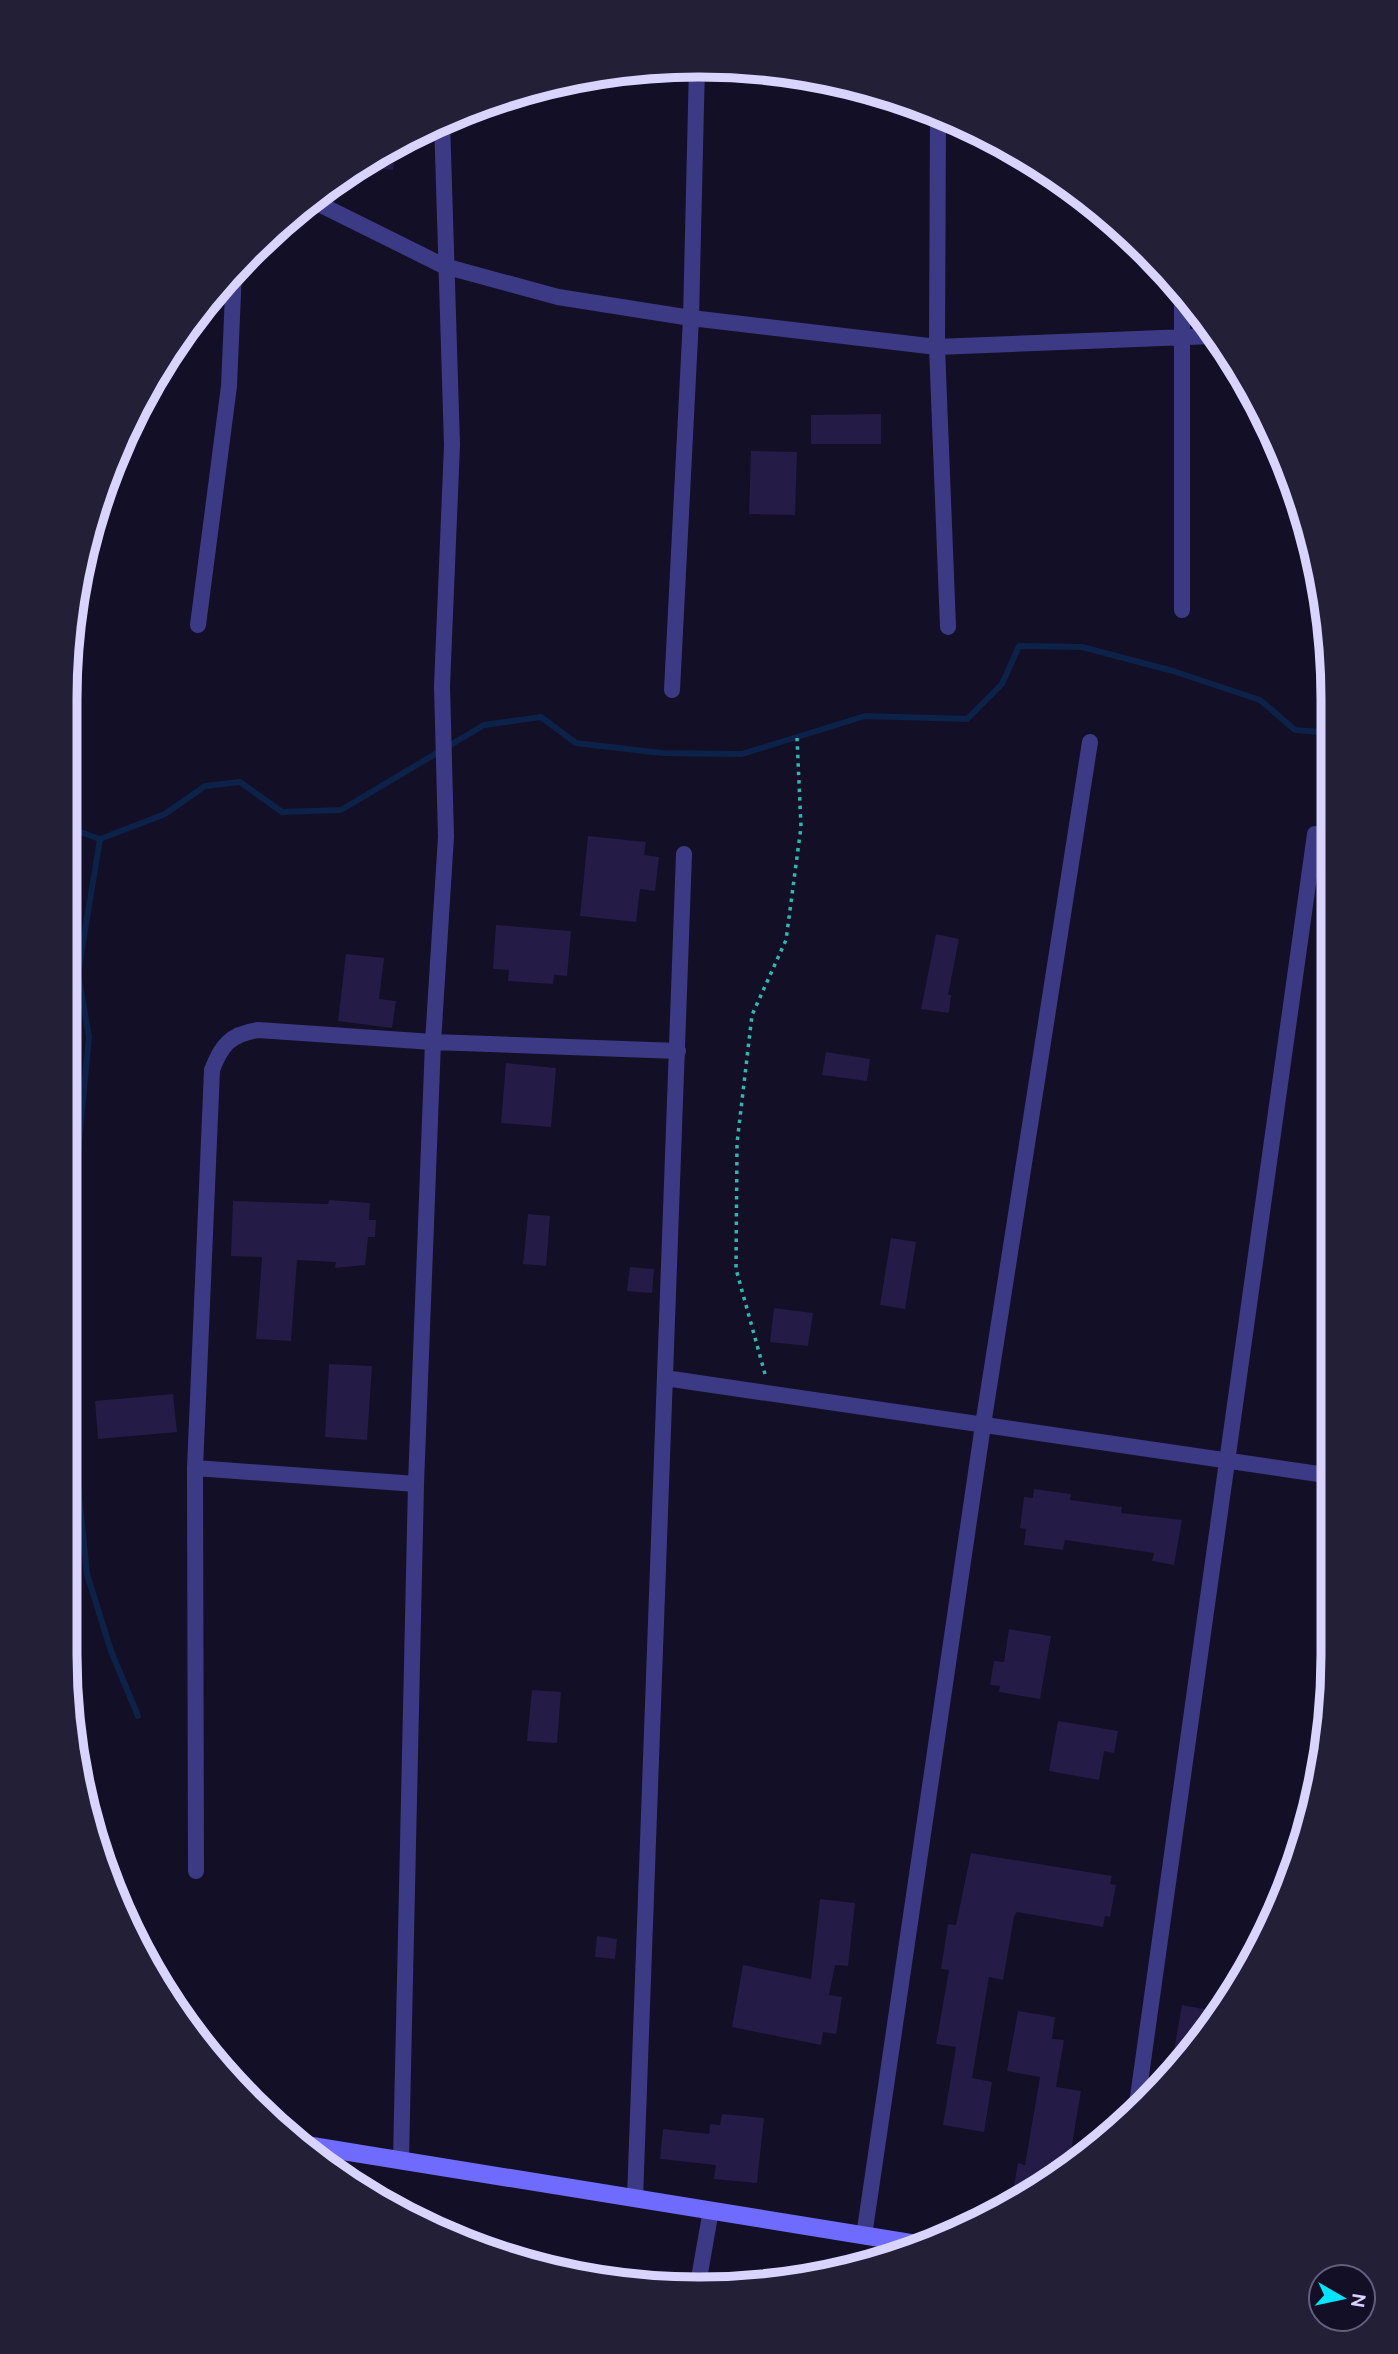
<svg xmlns="http://www.w3.org/2000/svg" width="1398" height="2354" viewBox="0 0 1398 2354" font-family="Ubuntu,sans-serif">
<rect width="100%" height="100%" fill="#130f26"/>
<g fill="none" stroke-linecap="round" stroke-linejoin="round">
<path stroke="#0c2248" stroke-width="6" d="M66,827L100,839L165,814L205,786L240,782L282,812L341,810L484,725L541,717L576,743L662,753L742,754L865,716L967,719L1002,684L1019,646L1082,647L1173,671L1260,700L1295,730L1332,733
M65,1287L89,1037L78,973L100,839
M65,1356L87,1574L111,1651L138,1716"/>
</g>
<path fill="#241b47" d="M396,145L393,170L358,166L384,152Z
M881,414V444H811V415Z
M751,451L797,452L795,515L749,514Z
M588,836L646,842L644,855L659,857L655,891L640,889L636,922L580,916Z
M496,925L571,931L567,976L554,975L553,984L508,981L509,970L493,969Z
M936,934L959,939L948,995H951L949,1013L921,1009Z
M346,954L384,958L379,999L396,1001L392,1028L338,1021Z
M826,1052L870,1059L867,1081L822,1075Z
M506,1063L556,1068L551,1127L501,1123Z
M329,1200L370,1203L369,1220H376L375,1237H368L365,1265L335,1268L336,1262L297,1260L291,1341L256,1339L262,1257L231,1256L233,1201L328,1204Z
M528,1214L550,1216L546,1266L523,1264Z
M891,1238L916,1242L905,1309L880,1305Z
M630,1267L654,1269L652,1293L627,1291Z
M774,1308L813,1313L808,1346L770,1342Z
M329,1364L372,1366L367,1440L325,1437Z
M173,1394L177,1432L98,1439L95,1401Z
M1034,1489L1071,1494L1070,1500L1122,1507L1121,1513L1182,1520L1174,1565L1152,1561L1154,1553L1065,1540L1063,1550L1024,1545L1026,1529L1020,1528L1024,1497L1033,1498Z
M1009,1629L1051,1636L1040,1699L999,1692L1000,1686L990,1685L994,1661L1004,1662Z
M532,1690L561,1692L557,1743L527,1741Z
M1058,1721L1118,1731L1114,1753L1104,1751L1099,1780L1049,1771Z
M971,1853L1112,1876L1110,1884L1116,1885L1110,1917L1105,1916L1103,1927L1017,1912L1014,1917L1003,1980L989,1977L972,2078L992,2082L984,2132L943,2125L956,2047L936,2044L949,1970L941,1969L948,1924L956,1925Z
M820,1899L855,1903L848,1966L835,1965L829,1995L842,1997L836,2034L823,2032L821,2045L732,2027L743,1965L811,1979Z
M597,1936L617,1939L615,1959L595,1957Z
M1182,2005L1214,2011L1212,2024L1170,2072Z
M1018,2011L1055,2017L1052,2039L1064,2040L1056,2087L1081,2091L1069,2162L1012,2197L1018,2163L1025,2165L1040,2077L1007,2071Z
M722,2114L764,2118L757,2183L714,2179L716,2165L660,2159L663,2129L709,2134L710,2124L720,2125Z"/>
<g fill="none" stroke-linecap="round" stroke-linejoin="round">
<path stroke="#2fb8b0" stroke-width="3.5" stroke-dasharray="3.5 5" stroke-linecap="butt" d="M765,1374L736,1269L737,1143L752,1015L786,940L801,827L797,738"/>
<path stroke="#3d3a85" stroke-width="16" d="M938,112L937,347L948,627
M311,200L444,266L558,297L691,318L937,347L1213,336
M1182,610V296
M198,625L229,386L234,271
M672,690L691,318L697,65
M665,1378L1332,1476
M195,1468L416,1484
M196,1871L195,1468L212,1070C221,1046 230,1034 258,1030L433,1042L678,1051
M1136,2111L1315,834
M401,2159L416,1484L433,1042L446,837L442,686L452,445L442,120
M635,2198L684,854
M864,2236L983,1425L1090,742
M698,2284L711,2210"/>
<path stroke="#6f6bff" stroke-width="18" d="M306,2145L923,2245"/>
</g>
<path d="M0 0H1398V2354H0ZM699 77H699A622 622 0 0 1 1321 699V1655A622 622 0 0 1 699 2277H699A622 622 0 0 1 77 1655V699A622 622 0 0 1 699 77Z" fill="#231f37" fill-rule="evenodd"/>
<path fill="none" stroke="#d9d4ff" stroke-width="9" d="M699 77H699A622 622 0 0 1 1321 699V1655A622 622 0 0 1 699 2277H699A622 622 0 0 1 77 1655V699A622 622 0 0 1 699 77Z"/>
<g transform="translate(1342 2298) rotate(99)"><circle r="33" fill="#130f26" stroke="#625e7d" stroke-width="2"/>
<path d="M0-5L12 26L0 18L-12 26Z" fill="#00e5ff"/>
<text y="-10" font-size="19" font-weight="bold" text-anchor="middle" fill="#d9d4ff">N</text>
</g>
</svg>
